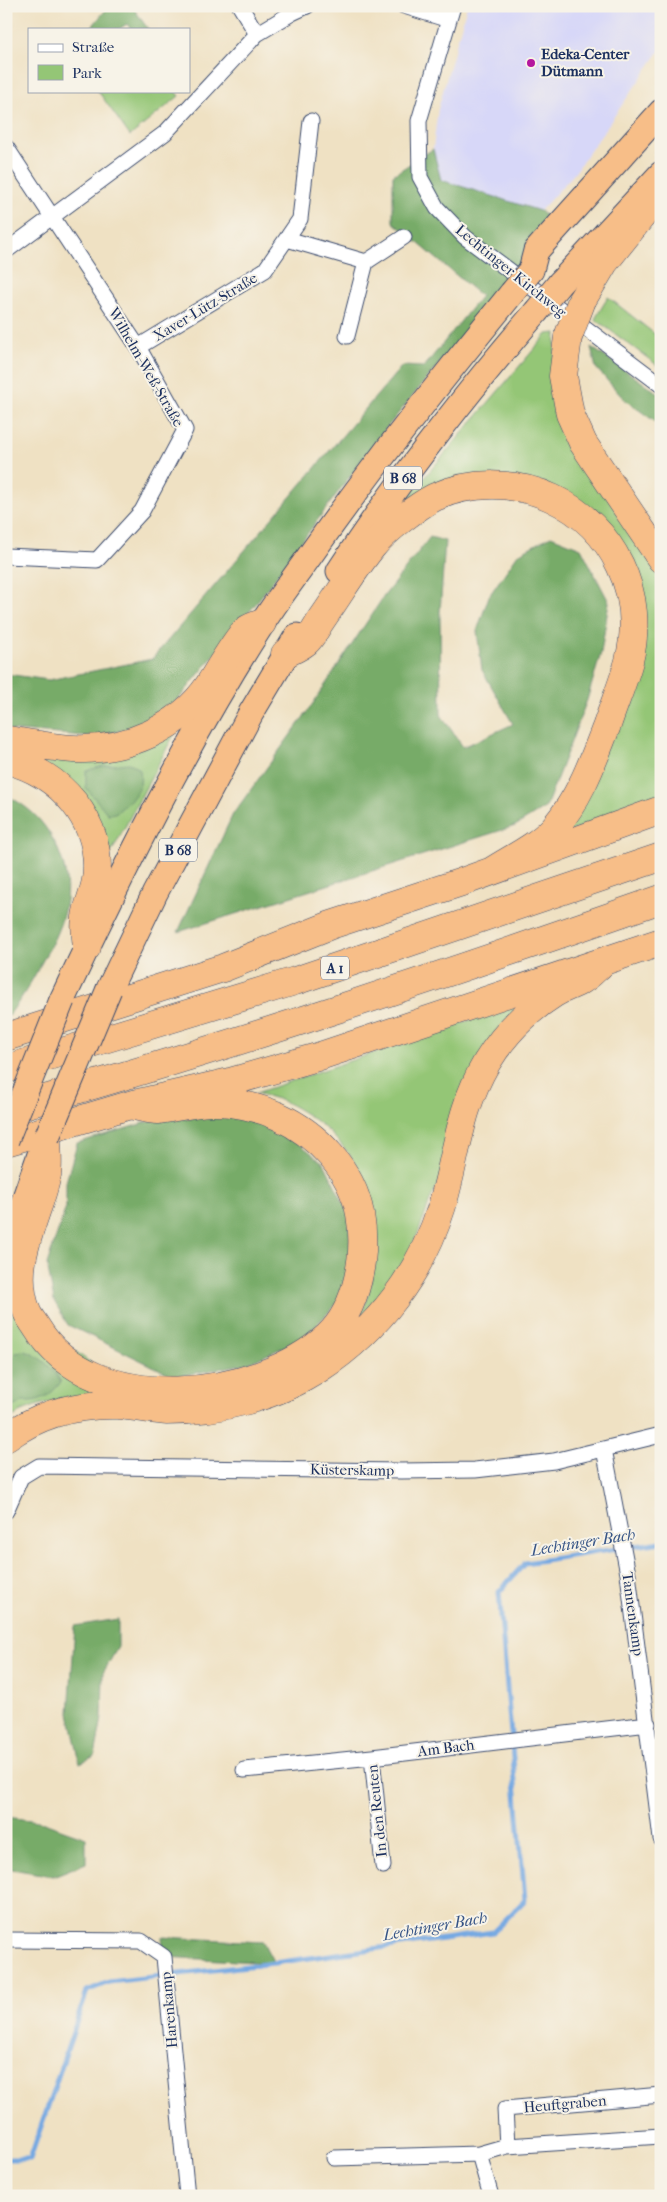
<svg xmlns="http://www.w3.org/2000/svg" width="667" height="2202" viewBox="0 0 667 2202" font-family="'IM FELL French Canon',serif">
<rect width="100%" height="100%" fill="#f7f3e8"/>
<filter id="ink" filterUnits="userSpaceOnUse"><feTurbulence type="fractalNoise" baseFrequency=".02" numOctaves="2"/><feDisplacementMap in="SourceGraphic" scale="10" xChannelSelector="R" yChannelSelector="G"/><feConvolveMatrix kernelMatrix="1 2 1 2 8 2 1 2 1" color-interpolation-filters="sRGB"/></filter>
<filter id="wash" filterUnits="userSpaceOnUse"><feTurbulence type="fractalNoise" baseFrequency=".0096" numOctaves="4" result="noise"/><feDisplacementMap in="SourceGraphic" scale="20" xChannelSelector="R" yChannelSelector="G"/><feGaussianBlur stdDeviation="1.12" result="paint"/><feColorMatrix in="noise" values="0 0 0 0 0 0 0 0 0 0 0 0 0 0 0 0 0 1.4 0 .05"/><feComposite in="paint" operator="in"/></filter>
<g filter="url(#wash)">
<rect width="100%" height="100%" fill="#efe1c3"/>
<path fill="#d7d7f8" d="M467,6H661V49L574,174L540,211L441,180L433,149L438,109Z"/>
<path fill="#94c676" stroke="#587a6a" d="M98,91H175L179,96L130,136Z
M608,297L661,339V368L595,319Z
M556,333L553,387L640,547L661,575V798L560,835L633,680L627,555L539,481L406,499L547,334Z
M176,731L110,855L31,755Z
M531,999L430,1200C411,1261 387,1290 344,1335C350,1326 359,1317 364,1307C368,1298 369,1287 372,1278C392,1203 353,1135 285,1102C276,1098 266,1096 256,1093Z
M11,1303L135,1396C95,1398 38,1394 6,1422V1318Z"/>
<path fill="#77ab67" stroke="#496d62" d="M109,6H132L148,29H131L127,24L119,29H90Z
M433,149L441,180L540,211L555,223L379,437L254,606L173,706L144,724L98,737L6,730V674L49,680L152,659L402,366L424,367L481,296L393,222V175Z
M591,347L661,395V426L624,399L596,368Z
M551,536L581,548L609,602L601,653L587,700L546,807L515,826L178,932L233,814L308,711L384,596L430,537L445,541L440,612L441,715L463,747L513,724L482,670L477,631L489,596L518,554Z
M129,763L134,765L140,770C142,789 138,793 125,805C119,810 117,814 108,814L86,788V771L103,766Z
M6,795C29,807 42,819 54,841C77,885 66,920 43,960C33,979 23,997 9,1015H6Z
M236,1115L287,1134L324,1163L349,1214L351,1260L338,1303L303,1338L249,1363L175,1377L68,1325L54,1301L47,1264L66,1207V1182L77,1143L154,1120Z
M24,1351C37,1353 55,1370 61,1382C50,1396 41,1402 23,1401L18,1405L6,1408V1363L16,1353Z
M118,1619V1647L103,1673L102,1718L95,1756L80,1763L69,1713L75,1626Z
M6,1817L38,1821L86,1838V1863L53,1876L6,1868Z
M162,1937L263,1942L274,1963L164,1957Z"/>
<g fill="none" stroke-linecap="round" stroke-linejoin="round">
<path stroke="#76a9e2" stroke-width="5" d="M6,2159H30L87,1991L109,1982L274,1963L493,1932L525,1900L499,1592L525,1563L661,1542"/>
</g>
</g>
<g filter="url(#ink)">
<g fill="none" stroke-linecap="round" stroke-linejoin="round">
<defs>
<path id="minor" d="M240,6L257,34
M404,6L449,20
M453,6L419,121L420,177L437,208L465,237L661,385
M6,147L138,347L185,430L142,511L97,560L6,556
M287,239L366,262L404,237
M6,251L165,133L257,34L292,13L307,6
M347,336L366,262
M138,347L265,270L300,219L311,121
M604,1449L628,1574L661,1839
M6,1511L21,1477L39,1466L401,1471L475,1470L554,1461L661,1435
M372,1757L383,1866
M244,1770L372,1757L648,1724
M6,1940L141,1941L164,1957L187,2196
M507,2146L505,2109L661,2095
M479,2154L491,2196
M334,2158L479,2154L507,2146L661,2136"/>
<path id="trunk" d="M531,270L536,251L661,112
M560,283L661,174
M339,571C399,479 464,396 536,312
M109,989L155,893L251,713L297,636
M62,1000C121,874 187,741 262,624C277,600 295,577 311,554C374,464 442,379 512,293
M6,1252L43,1146"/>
<path id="motorway" d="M582,300L604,263L661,192
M568,337L563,376L570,414L583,443L661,559
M285,654C292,650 300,647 306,642C312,637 317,626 322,619C339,595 354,569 372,547C384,532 417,506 435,497C471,481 516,481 552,498C614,527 646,594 629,661C623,683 614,704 607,725C593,761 580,798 554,828C538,846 512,858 492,871
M6,740C29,743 52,748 74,749C126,751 180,728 209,685C218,671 235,641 245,631C249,627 257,625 262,623
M6,760C60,772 104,822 96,880C94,893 88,904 86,917C84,926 86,938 87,947
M6,1037L223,968L331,925L462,882L661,810
M6,1069L295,981L661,857
M6,1110C227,1048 444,975 661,899
M47,1137C47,1149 49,1163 47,1175C37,1221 8,1263 27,1312C29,1317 34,1323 37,1328C92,1419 258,1401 328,1336C358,1308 367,1253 360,1214C352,1170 317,1134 278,1116C258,1107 231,1101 209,1102C192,1103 175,1108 158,1110C149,1110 139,1107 130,1105
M6,1142L130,1105L230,1082L317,1057L661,942
M6,1438C38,1414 77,1404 117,1405C134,1406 150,1410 167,1411C219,1411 277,1397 320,1368C379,1329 421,1273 442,1206C457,1155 459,1109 487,1062C504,1034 528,1010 555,993C564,988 573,985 582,980C589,976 595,969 601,964"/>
</defs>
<use href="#minor" stroke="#3b4a6d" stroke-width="17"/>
<use href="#trunk" stroke="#3b4a6d" stroke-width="27"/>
<use href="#motorway" stroke="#3b4a6d" stroke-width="29"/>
<use href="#minor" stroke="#fff" stroke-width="15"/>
<use href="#trunk" stroke="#f7be88" stroke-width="25"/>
<use href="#motorway" stroke="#f7be88" stroke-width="28"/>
<defs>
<path id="trunk-bridge" d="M512,293L531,270
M536,312L560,283
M47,1137L109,989
M6,1140L62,1000"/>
<path id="motorway-bridge" d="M568,337L582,300"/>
</defs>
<use href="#trunk-bridge" stroke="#3b4a6d" stroke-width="27" stroke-linecap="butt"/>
<use href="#motorway-bridge" stroke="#3b4a6d" stroke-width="29" stroke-linecap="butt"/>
<use href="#trunk-bridge" stroke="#f7be88" stroke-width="25"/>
<use href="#motorway-bridge" stroke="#f7be88" stroke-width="28"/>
</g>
</g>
<circle fill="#b5179e" stroke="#f7f3e8" stroke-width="2" cx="531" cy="63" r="5"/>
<g text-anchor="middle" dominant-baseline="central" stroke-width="4" stroke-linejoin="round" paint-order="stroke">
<g fill="#f7f3e8" stroke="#5d6a87" stroke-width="1">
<rect x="384" y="466.5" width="38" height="23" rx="4"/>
<rect x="159" y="838.5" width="38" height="23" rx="4"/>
<rect x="321" y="956.5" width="28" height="23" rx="4"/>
</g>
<g font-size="14" font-weight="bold" fill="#1b2f5e">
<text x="403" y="478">B 68</text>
<text x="178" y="850">B 68</text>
<text x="335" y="968">A 1</text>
</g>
<g font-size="15" font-weight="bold" fill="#1b2f5e" stroke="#f7f3e8" text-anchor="start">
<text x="541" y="54">Edeka-Center<tspan x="541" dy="17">Dütmann</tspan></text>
</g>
<g font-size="15" fill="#1b2f5e" stroke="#f7f3e8">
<text transform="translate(511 271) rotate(39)">Lechtinger Kirchweg</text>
<text transform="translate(205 307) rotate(-31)">Xaver-Lütz-Straße</text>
<text transform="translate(146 367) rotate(60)">Wilhelm-Weß-Straße</text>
<text transform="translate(352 1470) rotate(1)">Küsterskamp</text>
<text transform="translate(633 1614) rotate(82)">Tannenkamp</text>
<text transform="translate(446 1748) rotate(-7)">Am Bach</text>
<text transform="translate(377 1811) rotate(-96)">In den Reuten</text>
<text transform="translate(169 2010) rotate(-95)">Harenkamp</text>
<text transform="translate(565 2104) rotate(-5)">Heuftgraben</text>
</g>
<g font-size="16" font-style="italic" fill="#365486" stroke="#f7f3e8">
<text transform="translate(583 1542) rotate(-9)">Lechtinger Bach</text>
<text transform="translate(435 1926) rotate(-10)">Lechtinger Bach</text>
</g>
</g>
<rect width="667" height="2202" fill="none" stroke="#f7f3e8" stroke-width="25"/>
<rect x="28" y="28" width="162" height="65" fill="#f7f3e8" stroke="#9fa5b1"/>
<rect x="38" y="44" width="25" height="8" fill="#ffffff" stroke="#9fa5b1"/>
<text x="72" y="52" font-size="15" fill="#1b2f5e">Straße</text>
<rect x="38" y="65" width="25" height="15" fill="#94c676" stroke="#9fa5b1"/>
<text x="72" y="78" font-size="15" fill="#1b2f5e">Park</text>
</svg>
